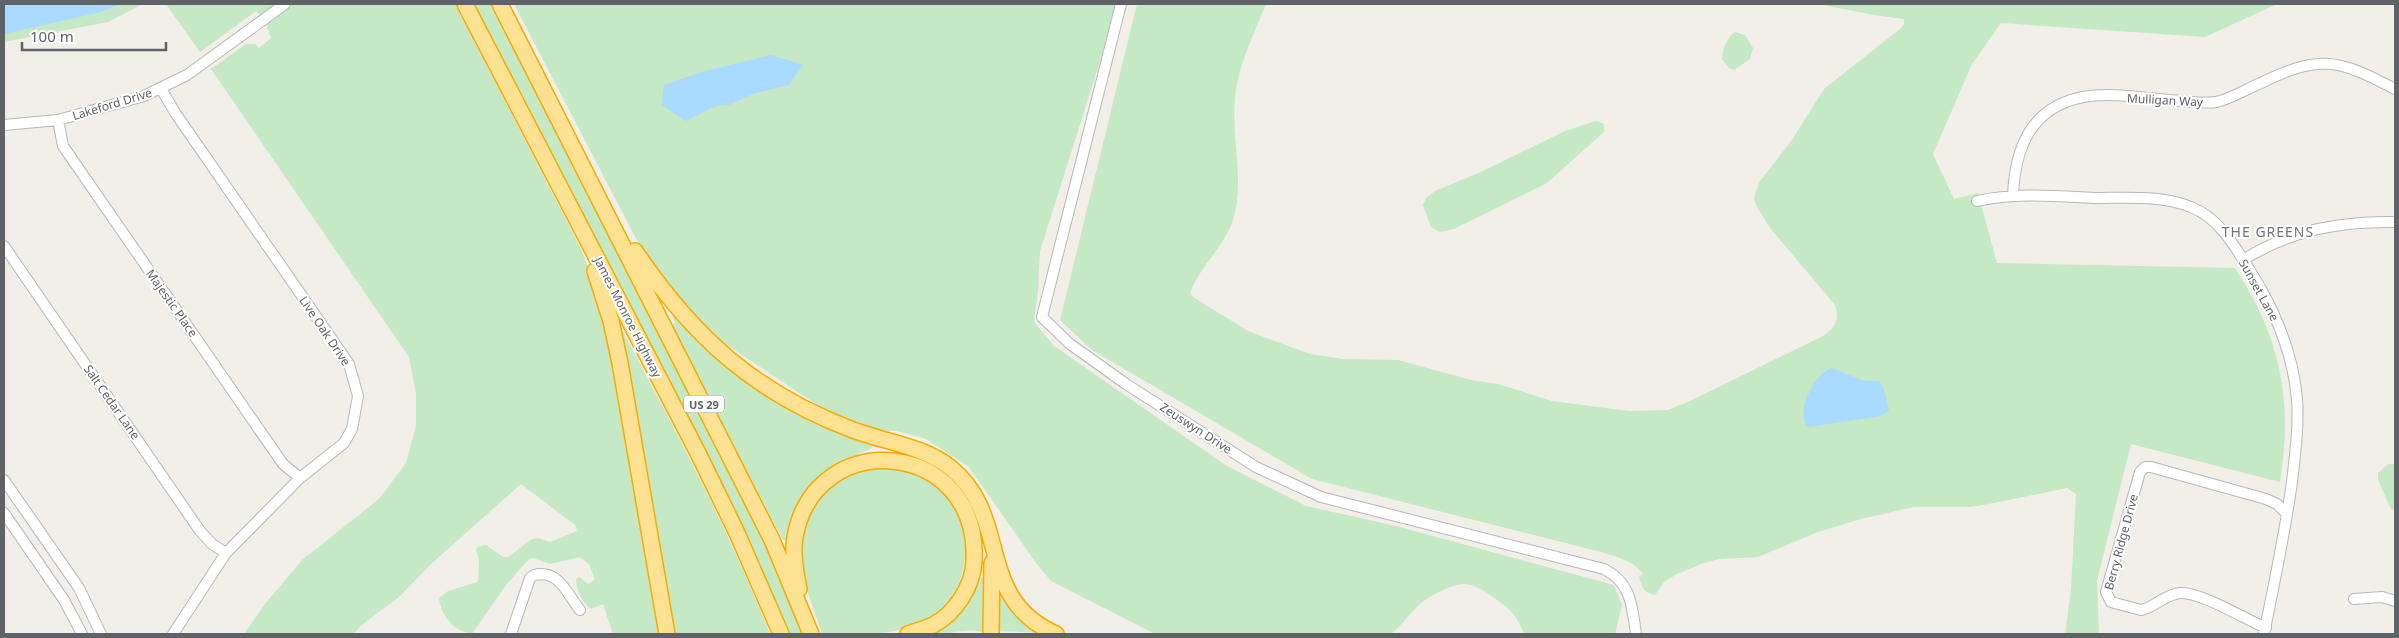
<svg xmlns="http://www.w3.org/2000/svg" width="2399" height="638" viewBox="0 0 2399 638" font-family="'Noto Sans',sans-serif">
<rect width="100%" height="100%" fill="#f1efe8"/>
<path fill="#c5e8c5" d="M4,4H143L108,22L4,42Z
M166,4H455L580,247L602,301L660,634H613L603,604L591,609C583,604 576,589 576,579L579,577L588,584L595,580L589,564L580,557L550,564L533,558L529,559L506,585L472,634C454,631 441,616 439,598L448,591L478,582L479,560L476,550L478,547L486,545L503,557H508L532,539L538,538L550,542L577,531L575,525L521,484L431,564L399,597L360,626L354,634H244L265,604L302,560L379,499L406,463L416,426V394L409,357L211,69L246,44H255L259,48L271,38L265,22L256,11L200,52Z
M473,4H492L760,531L804,634H788L738,516L706,452Z
M514,4H1118L1040,251L1038,291L1034,322L1054,346L1227,466L1306,506L1396,526L1614,585L1622,605L1615,634H1524C1518,616 1508,607 1493,597C1486,591 1471,583 1462,584C1449,586 1430,595 1420,604C1410,613 1402,625 1391,634H1155L1051,581L1036,563L969,467L926,439L897,431L874,430L822,408L724,343L682,303L642,250Z
M1137,4H1266C1254,34 1238,65 1235,98C1231,138 1245,181 1233,220C1224,247 1200,266 1190,293L1193,297L1248,331L1310,354L1343,359L1398,360L1471,380L1498,384L1552,401L1629,411L1668,410L1690,401L1823,336C1835,328 1840,320 1835,305L1770,228L1757,207L1754,199L1756,191L1760,181L1792,140L1824,89L1900,29L1904,24V19L1874,15L1818,4H2277L2205,37L2001,23L1972,64L1933,154L1954,199L1978,193L1997,263L2235,268C2281,339 2293,399 2280,482L2131,444L2097,581L2099,634H2065L2071,589L2076,494L2067,488L1994,503L1971,507H1914L1861,519L1818,532L1758,557L1719,559L1704,563L1677,574L1664,582L1655,595C1644,593 1642,588 1639,577L1643,574C1633,560 1616,557 1601,552L1312,479L1092,350L1060,320Z
M1735,32L1745,35L1753,48L1750,59L1734,70L1729,68L1722,59C1723,48 1726,39 1735,32Z
M1596,121L1604,124V132L1547,183L1454,229L1440,232L1431,227L1423,205L1426,198L1435,191L1483,171L1565,131Z
M677,312L700,337L873,444V446L870,449C822,469 801,490 788,541L783,540L671,325L675,323L672,316Z
M613,313C669,418 726,523 770,634H674Z
M2388,464H2395V510L2391,509L2378,480V473Z
M895,466C906,471 924,474 933,481C979,516 976,596 923,622C892,637 855,634 822,634L806,587L798,554L808,512L822,493L850,472Z
M981,577L988,580L985,633C962,626 950,637 931,633C951,617 971,603 981,577Z
M997,585L1047,633L996,631Z"/>
<path fill="#aadaff" d="M4,4H120L101,12L4,34Z
M771,55L803,65L789,85L753,94L729,105L716,106L686,121L662,105L664,85L701,72Z
M1832,368L1864,381H1879L1884,388L1889,411L1881,416L1808,427C1794,414 1815,372 1832,368Z"/>
<g fill="none" stroke-linecap="round" stroke-linejoin="round">
<defs>
<path id="minor" d="M1121,4L1042,317L1070,344L1126,384L1256,467L1321,497L1604,569C1632,583 1632,607 1636,634
M161,89L176,114L349,364L358,396L352,429L344,443L300,478L226,553L173,634
M58,120L63,146L283,464L300,478
M4,125L58,120L144,96L187,75L285,4
M2013,195C2015,148 2031,107 2083,97C2111,92 2143,98 2170,100C2185,101 2201,104 2216,102C2231,99 2246,89 2261,83C2320,54 2338,59 2395,89
M1977,201C2016,192 2057,196 2097,198C2128,198 2162,195 2191,207C2217,217 2233,243 2247,266C2273,305 2293,352 2297,399C2299,427 2295,454 2292,482C2285,533 2274,584 2264,634
M4,246L200,531L212,544L226,553
M2243,260C2291,230 2340,221 2395,222
M4,480L79,588L101,634
M4,513L64,600L82,634
M2354,599L2382,597L2395,601
M2266,628C2245,619 2199,591 2180,593C2163,595 2154,608 2141,610L2111,602L2106,592L2140,472L2145,467H2151L2266,499L2277,504L2287,514
M511,634L530,578L534,575C559,569 567,594 580,610"/>
<path id="highway" d="M465,4L699,455L737,533L781,634
M500,4L772,540L811,634
M635,251C693,337 755,393 853,430C885,442 924,446 951,468C1012,518 974,598 1056,634
M595,271L611,321L620,363L667,634
M799,589C796,573 792,554 795,537C815,425 980,439 974,561C973,586 955,614 933,625C925,629 916,631 908,634
M991,634L992,563"/>
</defs>
<use href="#minor" stroke="#b5b8bc" stroke-width="12"/>
<use href="#highway" stroke="#f9ab00" stroke-width="18"/>
<use href="#minor" stroke="#fff" stroke-width="10"/>
<use href="#highway" stroke="#fde293" stroke-width="15"/>
</g>
<g text-anchor="middle" dominant-baseline="central" stroke-width="4" stroke-linejoin="round" paint-order="stroke">
<rect fill="#fff" stroke="#8f9295" stroke-width="1" x="684" y="395.5" width="40" height="17" rx="4"/>
<g font-size="11" font-weight="bold" fill="#5f6368">
<text x="704" y="404">US 29</text>
</g>
<g font-size="12" fill="#5f6368" stroke="#fff">
<text transform="translate(2165 100) rotate(3)">Mulligan Way</text>
<text transform="translate(112 104) rotate(-17)">Lakeford Drive</text>
<text transform="translate(2259 290) rotate(61)">Sunset Lane</text>
<text transform="translate(172 303) rotate(55)">Majestic Place</text>
<text transform="translate(628 317) rotate(63)">James Monroe Highway</text>
<text transform="translate(325 331) rotate(56)">Live Oak Drive</text>
<text transform="translate(112 402) rotate(55)">Salt Cedar Lane</text>
<text transform="translate(1196 428) rotate(33)">Zeuswyn Drive</text>
<text transform="translate(2121 542) rotate(-75)">Berry Ridge Drive</text>
</g>
<g font-size="14" letter-spacing="1" fill="#70757a" stroke="#fff">
<text x="2268" y="231">THE GREENS</text>
</g>
</g>
<rect width="2399" height="638" fill="none" stroke="#5f6368" stroke-width="10"/>
<path d="M22 42v8h144v-8" fill="none" stroke="#5f6368" stroke-width="2.5"/>
<text x="30" y="42" font-size="15" fill="#5f6368" stroke="#ffffff" stroke-width="4" paint-order="stroke">100 m</text>
</svg>
